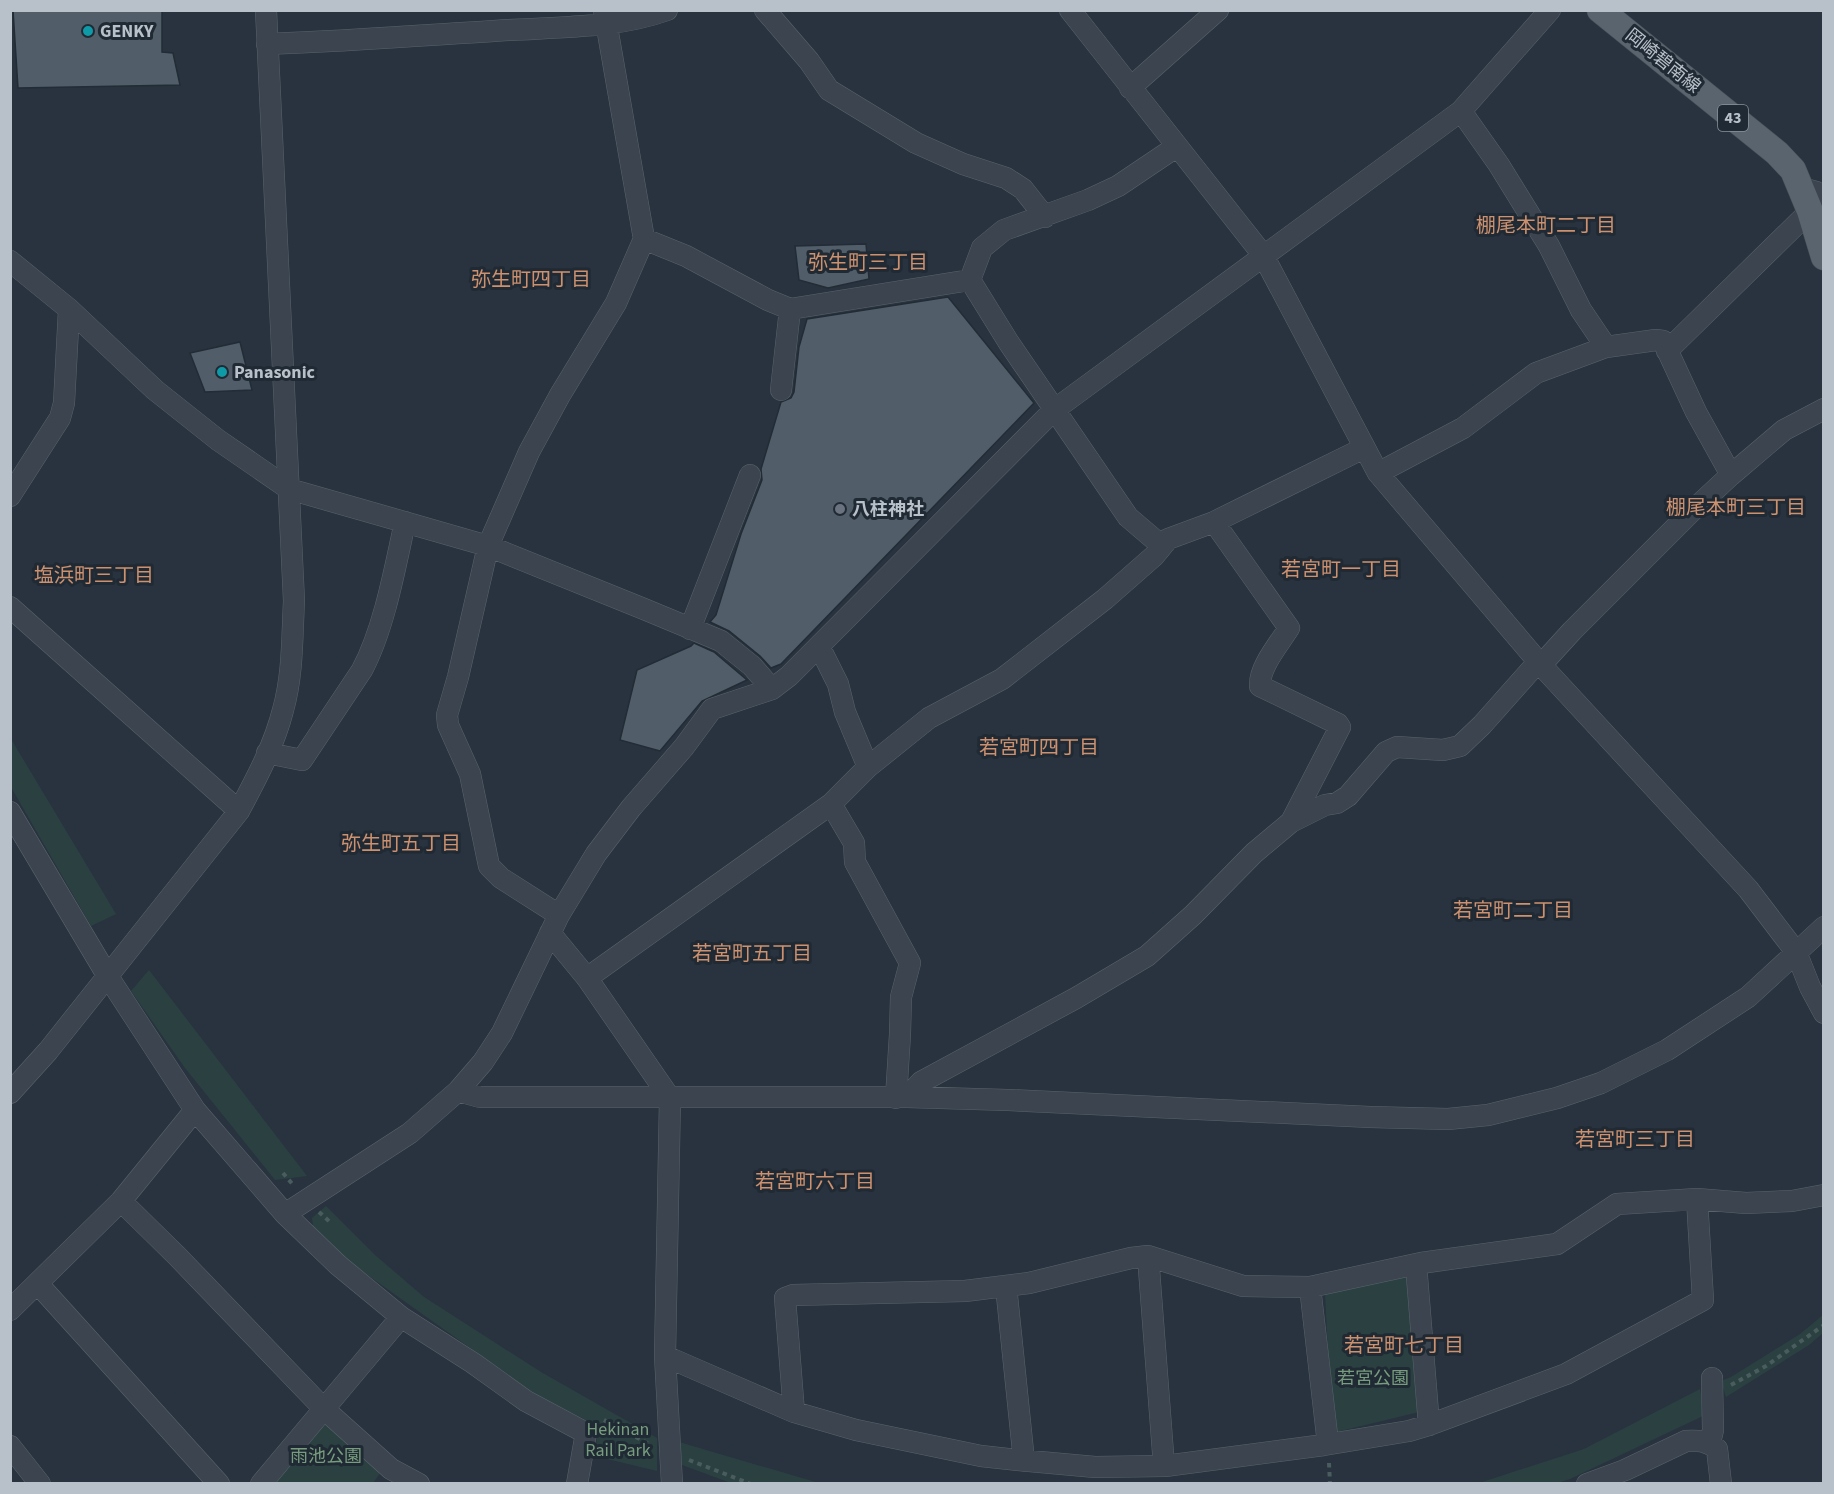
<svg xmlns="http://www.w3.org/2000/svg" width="1834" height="1494" viewBox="0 0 1834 1494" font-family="'Source Sans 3','Noto Sans JP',sans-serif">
<rect width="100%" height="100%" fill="#28333f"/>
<path fill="#2b4141" d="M11,739L116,914L91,926L11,787Z
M149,970L307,1176L275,1180L185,1068L131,991Z
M326,1206L375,1255L424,1297L541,1372L657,1438V1471L595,1456L598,1426L538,1396L352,1264L313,1226L312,1218Z
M1407,1271L1419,1412L1332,1433L1325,1292Z
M1823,1315V1333L1809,1345L1726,1397L1721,1381L1731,1377L1800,1334Z
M1700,1389L1705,1415L1570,1479L1557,1483L1476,1484L1584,1449Z
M324,1416L383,1469L373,1483L268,1484Z
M679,1442L819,1483H731L682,1465Z"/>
<path fill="#515e69" stroke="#222c36" stroke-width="1.5" d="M13,10H162V52L173,53L180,85L18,88Z
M866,244L869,279L828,288L799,280L795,246Z
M948,297L1034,403L781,664L771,668L760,656L729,631L710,622L716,615L741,534L762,480L761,469L781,402L791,398L794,392L799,347L807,319Z
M240,342L252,390L205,392L190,353Z
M694,643L714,652L747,680L702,701L660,751L620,740L637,670L691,646Z"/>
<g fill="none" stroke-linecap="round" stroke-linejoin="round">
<defs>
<path id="minor" d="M765,10L809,61L829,90L916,143L963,164L1006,178L1023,189L1045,217
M1070,10L1263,255L1378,473L1541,665L1748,889L1796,952L1810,987L1824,1013
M267,44C348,41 428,35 509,30C562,27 617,28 667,10
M1130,88L1218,10
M1461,111L1499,165L1549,246L1581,310L1606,347
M1801,188L1816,192L1824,197
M644,239L686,256L768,300L790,309L970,280
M10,261L69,309L155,390L218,440L289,489L488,546L644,609L721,641L752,666L772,689
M970,280L1009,343L1128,517L1162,546
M970,280L982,248L1004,230L1088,200L1118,186L1176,147
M1667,351L1810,211
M781,390L790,309
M1378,473L1463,428L1536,373L1606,347L1656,340L1663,341L1696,412L1731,475
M10,496L60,418L64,403L69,309
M1214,522L1289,628C1279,644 1259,667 1260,686L1338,724L1340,727L1291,822
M10,607L239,811
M690,629L750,475
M819,646L838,684L845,712L868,767
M1541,665L1572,631L1691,512L1731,475L1784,430L1824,409
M267,753L302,760L362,670C384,629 395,568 405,522
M831,804L854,843L855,862L910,963L901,997L900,1034L896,1098
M10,812L107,975L195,1110L121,1201L10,1310
M559,915L501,878L489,866L470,774L448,725L447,715L458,677L488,546L529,452L560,395L616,303L644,239L604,10
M550,933L587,978L670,1098L665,1356L672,1484
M587,978L831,804L868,767L929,718L1002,679L1105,599L1154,556L1168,539L1214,522L1364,448
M458,1091L480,1097H907L1008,1100L1370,1117L1448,1119L1488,1115L1557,1098L1601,1083L1667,1050L1748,997L1824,927
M10,1093L48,1051L239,811C256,779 274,746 283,710C293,675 292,637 294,601L266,10
M907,1097L921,1082L1076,998L1147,956L1193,915L1254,853L1291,822L1325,805L1337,803L1348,796L1386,752L1397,747L1443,750L1460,746L1482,725L1538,662
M195,1110L285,1214L338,1265L401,1317L473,1363L526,1401L586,1433L577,1484
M121,1201L178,1257L324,1409L391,1469L419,1484
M285,1214L410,1133L458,1091L483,1062L502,1033L559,915L596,854L631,808L684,747L712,709L772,689L789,676L1054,410L1461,111L1550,10
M1148,1256L1164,1466
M1416,1264L1429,1425
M38,1284L219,1484
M1006,1286L1024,1461
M1310,1287L1328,1444
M665,1356L794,1412L856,1430L981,1456L1018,1460L1095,1467L1165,1466L1324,1445L1409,1431L1429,1425L1566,1374L1703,1300L1697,1199
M794,1412L785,1298L793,1295L965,1291L1029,1283L1131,1258L1148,1256L1243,1286L1310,1287L1421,1263L1557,1244L1617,1204L1697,1199L1746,1203L1792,1201L1824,1195
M1710,1443L1713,1430L1712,1378
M10,1446L40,1484
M261,1484L401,1317
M1587,1484L1625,1470L1686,1441C1698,1440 1707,1441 1717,1449L1721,1484"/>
<path id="major" d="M1600,10L1777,153L1793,170L1810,211L1824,257"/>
</defs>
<use href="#minor" stroke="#59636c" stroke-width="22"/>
<use href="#major" stroke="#454e58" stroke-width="27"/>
<path stroke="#4a5d5e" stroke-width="4" stroke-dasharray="4.5 4.5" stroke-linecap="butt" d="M283,1173L294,1186
M319,1212L331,1223
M1731,1385L1766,1366L1824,1325
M604,1420L651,1445
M689,1460L751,1484
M1329,1463L1330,1484"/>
<use href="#minor" stroke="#3c454f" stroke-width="21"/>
<use href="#major" stroke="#5a646e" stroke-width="26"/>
</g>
<g fill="#0f9aa8" stroke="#202a34" stroke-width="2">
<circle cx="88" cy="31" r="6"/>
<circle cx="222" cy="372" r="6"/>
</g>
<circle fill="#6b7280" stroke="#202a34" stroke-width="2" cx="840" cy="509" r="6"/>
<g text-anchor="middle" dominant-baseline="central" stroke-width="6" stroke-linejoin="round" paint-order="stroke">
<rect fill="#202a34" stroke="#8a939c" stroke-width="1.5" x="1718" y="105" width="30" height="26" rx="4.5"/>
<g font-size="16" font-weight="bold" fill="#b8c0c9">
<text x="1733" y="118">43</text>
</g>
<g font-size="18" font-weight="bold" fill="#b8c0c9" stroke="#202a34" text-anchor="start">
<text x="100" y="31">GENKY</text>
<text x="234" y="372">Panasonic</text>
<text x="852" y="509">八柱神社</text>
</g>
<g font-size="18" fill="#b8c0c9" stroke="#202a34">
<text transform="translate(1663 61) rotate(39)">岡崎碧南線</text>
</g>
<g font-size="18" fill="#789d7e" stroke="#202a34">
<text x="1373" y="1378">若宮公園</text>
<text x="618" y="1429">Hekinan<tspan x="618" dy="21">Rail Park</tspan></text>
<text x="326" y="1456">雨池公園</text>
</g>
<g font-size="20" fill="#cd916f" stroke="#202a34">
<text x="1546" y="226">棚尾本町二丁目</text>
<text x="868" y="263">弥生町三丁目</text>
<text x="531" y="280">弥生町四丁目</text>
<text x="1736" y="508">棚尾本町三丁目</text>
<text x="1341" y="570">若宮町一丁目</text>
<text x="94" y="576">塩浜町三丁目</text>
<text x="1039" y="748">若宮町四丁目</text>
<text x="401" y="844">弥生町五丁目</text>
<text x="1513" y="911">若宮町二丁目</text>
<text x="752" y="954">若宮町五丁目</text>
<text x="1635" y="1140">若宮町三丁目</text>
<text x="815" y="1182">若宮町六丁目</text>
<text x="1404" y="1346">若宮町七丁目</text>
</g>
</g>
<rect width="1834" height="1494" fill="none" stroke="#b8c0c9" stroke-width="24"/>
</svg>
